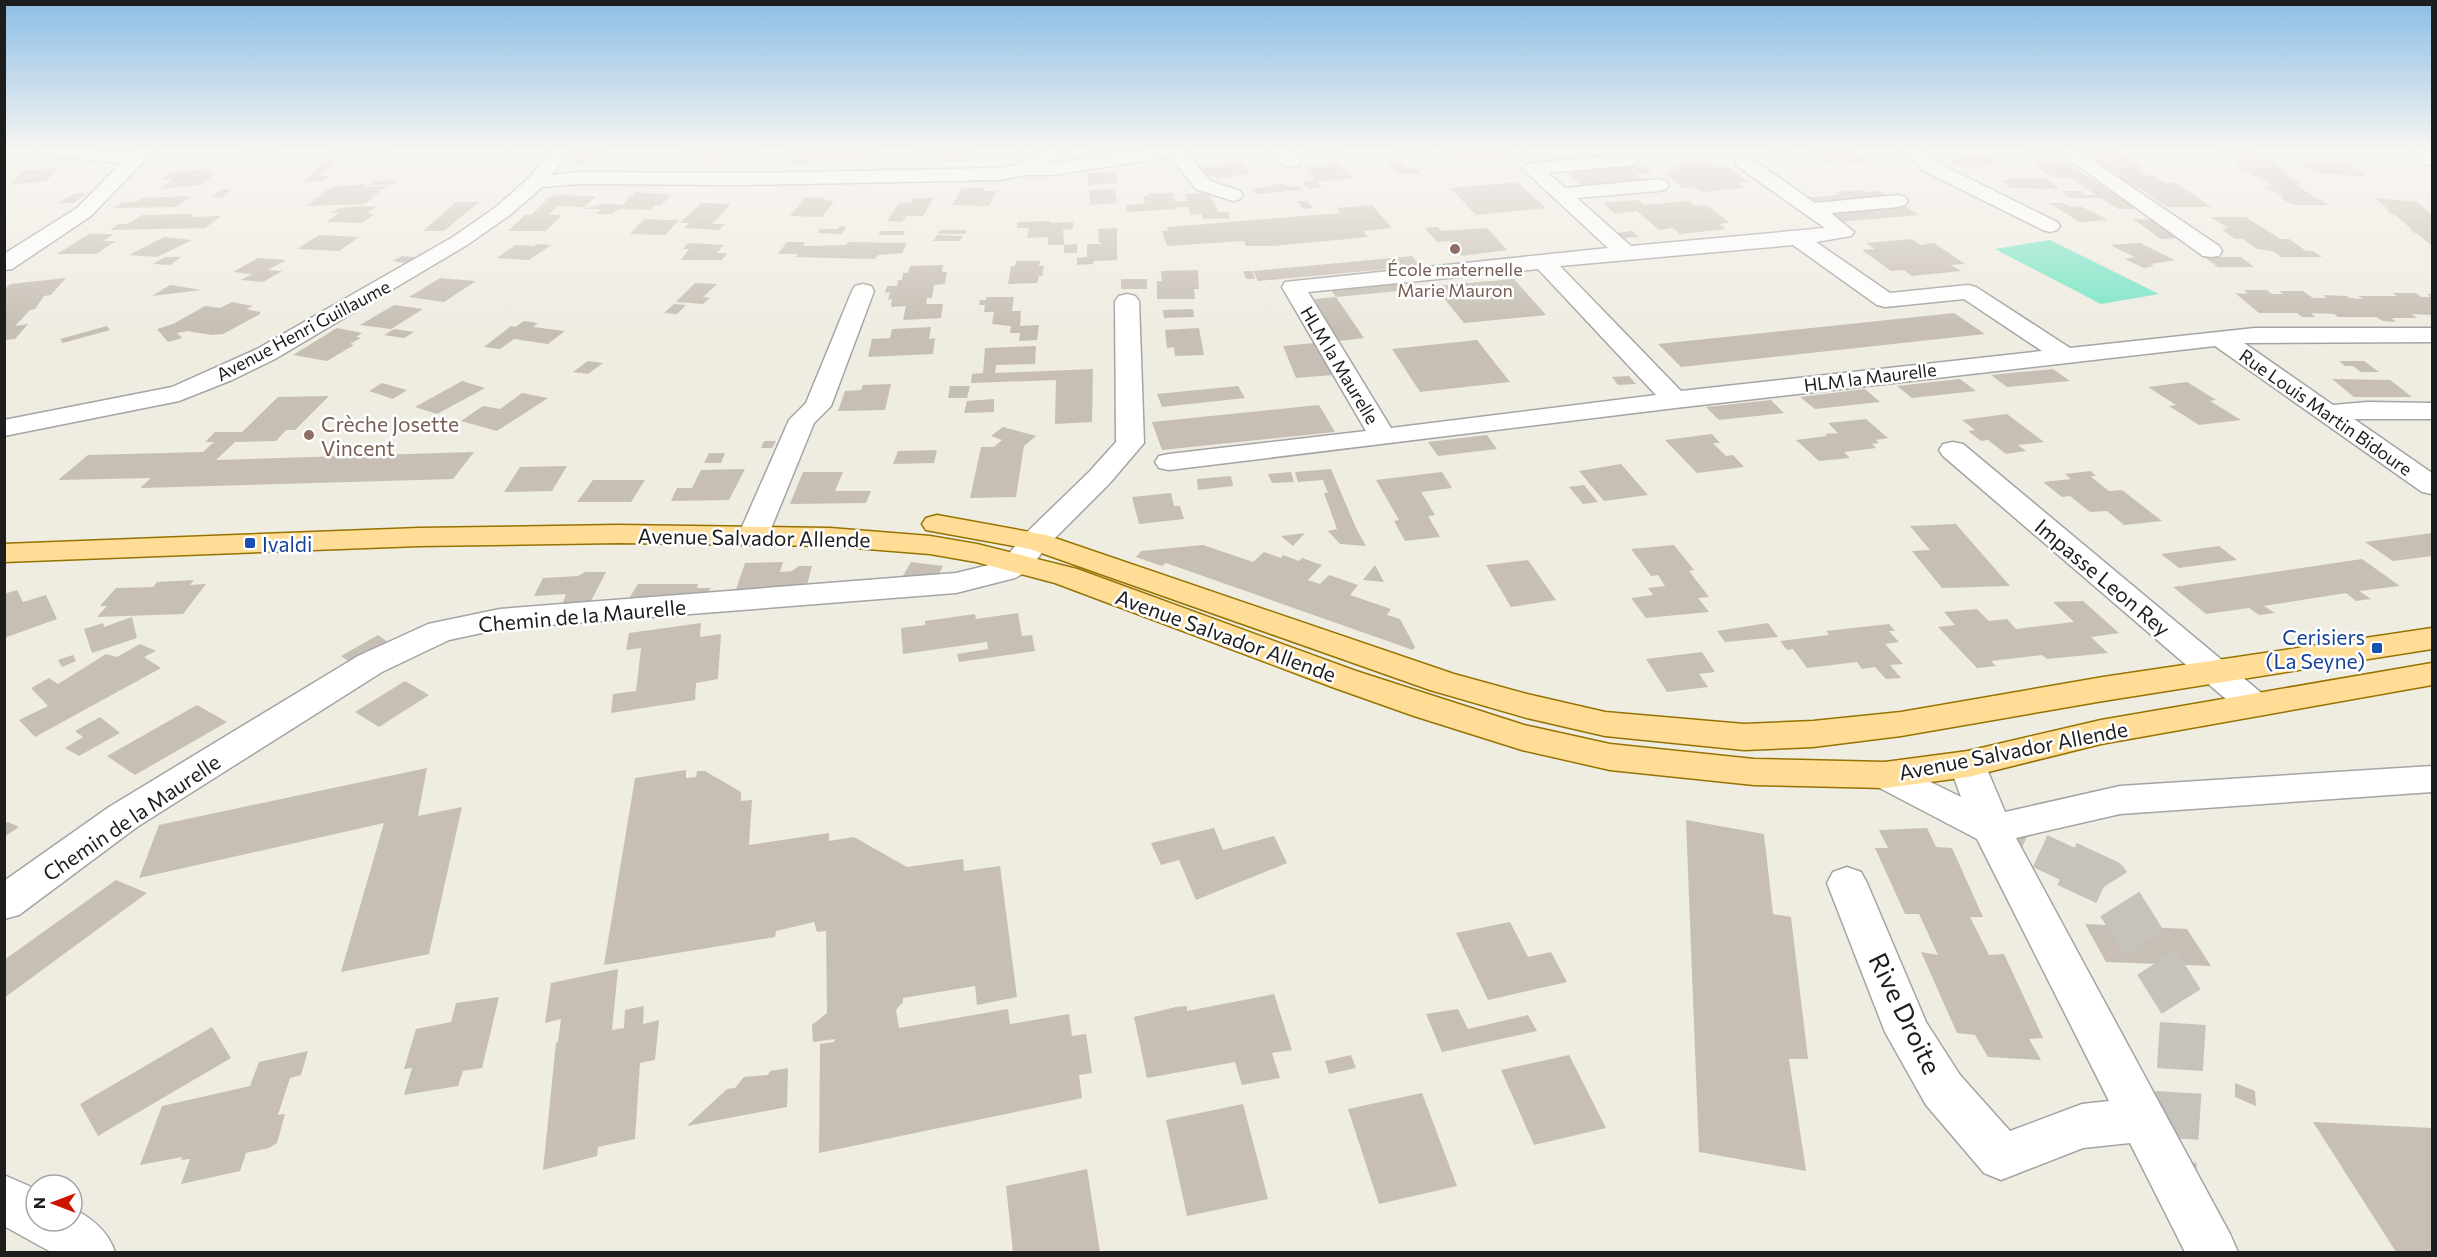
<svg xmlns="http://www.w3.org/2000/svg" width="2437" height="1257" viewBox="0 0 2437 1257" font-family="Commissioner,sans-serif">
<rect width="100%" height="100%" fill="#efece2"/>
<path fill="#7ae5c6" d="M2050,240L2159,294L2101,304L1995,249Z"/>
<path fill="#c7bfb5" d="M247,150H275V151L243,154Z
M332,150H387L379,155L340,156L321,176H329L324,181L304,182Z
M580,150H609L600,160H589L584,165L571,166L576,161H569Z
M684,150H759L752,156H732L724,158L719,162H698L703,156H677Z
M792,150H874L869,156H857L852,162L831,161L833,158L825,157L815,158L811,164H788L793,158H785Z
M918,150H953L975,151L969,162H955L956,161H935L938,154H915Z
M1097,150H1121L1107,158L1083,159Z
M1305,150H1338V151L1311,154Z
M1393,150H1425L1427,152L1397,154Z
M1442,150H1508L1515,157L1481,161L1479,158L1451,160Z
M1766,150H1788L1794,154H1782L1786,157L1777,158Z
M1846,150H1853L1872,163L1847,164L1840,160H1836L1840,162L1826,163L1808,151Z
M2029,150H2048L2057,156H2038Z
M2076,150H2116L2144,169L2137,168L2148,176H2155L2166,183H2176L2211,207H2167L2139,188L2130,187L2123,183Z
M2216,150H2255L2282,166H2276L2292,175H2286L2302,185H2296L2328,205H2298L2289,203L2279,197H2284L2282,195L2264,187L2272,185L2236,166H2242L2231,159H2236L2234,158Z
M1626,152L1635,158L1559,165L1551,158Z
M1987,154L2001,165H1984L1986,167L1957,166L1950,160H1959L1954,156Z
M2036,159H2042L2051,165L2069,164L2137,209H2118L2101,198H2069L2061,191H2081L2085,195H2096L2071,178L2049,176L2034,164H2043Z
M1399,161L1405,168H1416L1421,173L1397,175L1387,162Z
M1240,163L1251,174L1216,179L1214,176L1205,177L1198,168Z
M1710,163L1716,167L1727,166L1750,182L1739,183L1745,188L1702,192L1695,187L1683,188L1663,172L1674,171L1668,166Z
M2301,163L2352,165L2367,177L2315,173Z
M1339,164L1353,178L1317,182L1322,187L1309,189L1302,182L1314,180L1308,174L1312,173L1306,167Z
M1644,166L1653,172L1636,174L1645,181L1583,186L1567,172Z
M61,167L46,181L10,185L22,171Z
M211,169L207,173L216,172L202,185L160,189L172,179L161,180L170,172Z
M1116,172L1117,183L1088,185V173Z
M2009,178H2046L2059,189L2010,188L2001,180H2010Z
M397,180L391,185H370L375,181Z
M1517,182L1546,208L1476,215L1450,188Z
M1284,183L1288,187L1299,186L1303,190L1257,194L1251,190Z
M367,184L363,187L387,186L365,204L307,206L331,187Z
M962,188H985L984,191H997L989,206L952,205Z
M232,189L223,197L211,198L220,190Z
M1115,189L1117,203L1090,205L1089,190Z
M1861,190L1865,192L1880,191L1893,199L1814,206L1803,198L1839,195L1835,192Z
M635,192L672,195L661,205H655L650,210L619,209L612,214H596L602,209H582L600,205L603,203L622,205Z
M87,193L74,203H59L73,194Z
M1149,193H1173L1175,202L1187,201L1185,194L1209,193L1219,212H1228L1230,218L1203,219L1202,214L1191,215L1188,207H1176L1177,209L1127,212L1126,205L1145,204L1143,196H1149Z
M557,195L596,196L584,207L558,206L548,215H562L546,231H508L525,215H531L550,197Z
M191,196L176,207L114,208L123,202H136L141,198Z
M805,197L826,198L824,200L834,201L822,217L790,216Z
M914,198H934L923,216H906L902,222L887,221L899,203H910Z
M2375,198L2417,202L2432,214V246L2419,235L2409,230L2414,231L2395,215L2391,214L2386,210L2390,211Z
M1637,200L1644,205L1689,201L1696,206L1707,205L1730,223L1719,224L1726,229L1680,234L1673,228L1659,230L1637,211L1615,214L1603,203Z
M1297,201H1307L1313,208L1303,209Z
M456,202H479L444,231H423Z
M701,203L731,204L712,224H725L719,230L685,228L689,223H680Z
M2049,203H2063L2070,207L2080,206L2108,220L2080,222Z
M1372,205L1392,228L1363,231L1368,237L1273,246H1246L1244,241L1167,246L1162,231H1168L1167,227L1341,213L1337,208Z
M362,206H377L367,213L374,214L362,223L327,222L339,213H331L339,208Z
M1906,207L1919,215L1839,222L1827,214Z
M194,214L191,217L221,216L205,228L110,230L119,224H128L142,215Z
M2210,217H2246L2280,239H2289L2306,251H2313L2322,257H2281L2273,251L2257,249L2243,239H2235L2222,230H2227L2223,228H2229Z
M644,219L668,220H679L665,235L630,234Z
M2133,219L2153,220L2181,238L2161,239Z
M1049,221L1050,223L1073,222V229L1063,230L1064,245H1048V237L1027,238L1029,228H1017V222Z
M840,226L846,227L842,234L817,233L820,229H838Z
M1438,227L1441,231L1487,228L1507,250L1462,256L1449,241L1437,242L1425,228Z
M1117,228V260L1093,261L1094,264L1077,265V258L1087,257V244H1102L1099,242L1098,229Z
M940,230H967L965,234H938Z
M881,231H905L903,235H878Z
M1632,231L1639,237L1623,238L1617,233Z
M89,234H114L103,241H116L96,254H57Z
M319,235L359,237L339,251L297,249Z
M937,235L963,236L960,241H933Z
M164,237L192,240L157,257L129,255Z
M1912,239L1920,245L1934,243L1965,264L1951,265L1961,271L1912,276L1904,270L1891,271L1862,250L1875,249L1866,243Z
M787,242H805L803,246H810L845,245L848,242L907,243L902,253L878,255L875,259L795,257L798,254H778Z
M688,243L724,245L717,253H727L722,260H681L689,249H683Z
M2140,243L2175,260L2150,264L2154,266L2144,268L2125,259L2135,257L2110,245Z
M537,244L551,245L529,260L497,258L515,245L533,246Z
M1077,244V253H1064V245Z
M402,256L422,258L412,264L393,261Z
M1412,256L1420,266L1258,281L1253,271Z
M165,257H181L170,265L153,264Z
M2204,257H2241L2254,267H2218Z
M258,258L286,260L268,270L282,271L263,282L241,280L252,274L233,272Z
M1016,261H1040L1039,266H1044L1042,276H1039L1037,283L1008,284L1011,266H1015Z
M943,265L942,272H947L945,284L934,285L932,298H927L926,304H943L941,318L903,320L906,306L891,307L892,299L888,300L890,292L885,293L887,286H897L898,280H902L903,273H908L910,266Z
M1198,270L1199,289H1194L1195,299H1157V281H1162L1161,271Z
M1243,271H1252L1255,279H1246Z
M66,278L51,295L44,296L35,309L30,310L15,326L28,324L15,339L4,340V290L10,284Z
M440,278L476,281L444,302L409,297Z
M1121,279H1147V289H1121Z
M1514,279L1546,315L1464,323L1434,286Z
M1402,280L1409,290L1336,297L1329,287Z
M695,283L717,284L703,297L710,298L703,304L676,302Z
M170,285L202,290L152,296Z
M2244,290H2267L2272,294H2283L2279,291H2303L2313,298H2326L2323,295L2346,296L2350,298L2363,299L2358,296H2397L2393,293H2416L2421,297H2431L2427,294H2432V315L2411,314L2417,318H2391L2396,322L2383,321L2376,317H2338L2334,314L2311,313L2315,317H2302L2297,313H2259L2235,293L2248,294Z
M986,297H1014L1012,311H1021L1020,326L1039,325L1037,340L1019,341L1020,333H1010L1011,326L992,324L994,312H984L985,305H979L980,300H986Z
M1336,297L1364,338L1339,341L1314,299Z
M232,302L253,306L246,309L260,312V314L223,334L212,335L187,331L177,333L182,338L168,342L157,329L173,324L205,306L220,308Z
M674,304L686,305L677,314L664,313Z
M394,305L423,309L391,329L360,325Z
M1193,309L1194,317L1164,318L1163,310Z
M1954,313L1985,334L1681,367L1658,344Z
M524,321L538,323L533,327L565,331L548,344L514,339L500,349L484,347L511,326L515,327Z
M107,326L110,330L63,343L60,339Z
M931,327L929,339L935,338L933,354L868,357L872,339L890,338L892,329Z
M337,328L362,333L356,337L361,338L350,344L354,345L327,361L293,355Z
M1199,328L1204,355L1175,356L1174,347L1167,348L1165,330Z
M394,329L414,332L404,338L384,335Z
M1477,340L1510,382L1420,392L1392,349Z
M1314,343L1333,375L1296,378L1283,346Z
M1036,346L1035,364L996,365L995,373L1093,369L1092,422L1055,424L1056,380L971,383L972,374L983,373L985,348Z
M588,361L603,363L588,374L573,372Z
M2339,361H2364L2379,372H2361L2353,366H2345Z
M2053,369L2070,381L2007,387L1991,375Z
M1629,376L1636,384L1618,385L1612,377Z
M1960,379L1976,391L1912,398L1897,386Z
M2332,379L2390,380L2412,397H2354Z
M462,381L485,388L437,414L415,407Z
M2187,382L2216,400L2210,401L2241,420L2199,425L2169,406L2176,405L2148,387Z
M382,383L407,390L393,399L369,391Z
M891,384L885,410L838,411L845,391L861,390L863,385Z
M950,386H970L967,398H948Z
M1238,386L1245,398L1162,407L1157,394Z
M1865,389L1880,402L1815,409L1800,397Z
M522,393L548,398L497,431L461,421L483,406L500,409Z
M329,396L295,430H286L276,441L235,442L216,460L474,452L453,479L140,488L151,478L58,480L88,455L203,452L214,442H205L215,432H242L278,397Z
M994,399V412L964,413L967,401Z
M1771,400L1784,413L1719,420L1706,407Z
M1319,405L1335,432L1162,450L1152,422Z
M2007,414L2044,442L2018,445L2026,451L2006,454L1988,440L1981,441L1968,431L1975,430L1962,420Z
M1866,419L1888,438L1876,440L1879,443L1872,444L1876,448L1844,452L1850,458L1819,461L1796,440L1827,436L1825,434L1838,433L1828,423Z
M1003,427L1036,436L1024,446L1016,497L970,498L981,447H994L1002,440L991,436Z
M1712,434L1720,443H1713L1726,456L1733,455L1744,467L1697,473L1665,440Z
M1487,435L1497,449L1438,456L1428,442Z
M764,441H776L772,448H761Z
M937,450L934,463L893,464L898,451Z
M709,453H725L721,463H704Z
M1621,464L1648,495L1604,501L1579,471Z
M567,466L552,491L504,492L520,467Z
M745,469L729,500L671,501L677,488H692L701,470Z
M1331,469L1356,528L1366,546L1340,544L1328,531L1337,529L1324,493H1328L1323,480L1298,482L1295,472Z
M2091,471L2096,476H2090L2109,491L2122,490L2162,521L2124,525L2107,511L2090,512L2070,496L2062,497L2043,482L2071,479L2065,474Z
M803,472H843L835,491H871L866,503L790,504Z
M1291,472L1294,482L1272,483L1268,474Z
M1442,472L1452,488L1421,492L1435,515L1428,516L1440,537L1405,541L1394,521L1399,520L1376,480Z
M1231,476L1233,486L1198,490L1197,479Z
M593,480H645L631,502H577Z
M1584,485L1598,502L1583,504L1569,487Z
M1171,493L1174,506H1180L1184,519L1139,524L1132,497Z
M1956,524L1996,570L2010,586L1942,588L1912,551L1930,550L1910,526Z
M1305,533L1293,546L1281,536Z
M2432,533V556L2393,561L2365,542Z
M1203,545L1253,562L1264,552L1281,558L1283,555L1299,561L1302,558L1322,565L1308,580L1320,584L1329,575L1358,585L1350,595L1391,609L1387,615L1400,619L1415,647L1413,650L1166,563L1162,566L1136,557L1141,551Z
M1674,545L1694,570L1689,571L1709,597L1698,598L1709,612L1646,618L1631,598L1653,595L1648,588L1665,586L1658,575L1651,576L1631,549Z
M2219,546L2237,560L2179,568L2161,554Z
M2362,559L2400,586L2359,591L2371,599L2356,601L2346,593L2264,606L2275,613L2259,615L2249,608L2206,614L2173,587Z
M1528,560L1556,600L1511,607L1486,565Z
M783,562L780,572L792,571L799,566H812L806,589L734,595L745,563Z
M911,562L943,566L939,574H937L936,579L900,581Z
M1375,565L1384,582L1363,580Z
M585,572H606L589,605L561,608L566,594L534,596L543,578L578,576Z
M194,580L190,585L206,584L183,614L97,617L107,606H100L116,588L153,587L157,582Z
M638,584H698L697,588H711L708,592L723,591L628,600Z
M17,590L23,602L46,595L57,619L4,638V594Z
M2083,601L2119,633L2091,637L2108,653L2047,659L2042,655L1991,661L1996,666L1977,668L1938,627L1955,625L1944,612L1977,609L1989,621L2007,619L2016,629L2074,622L2053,602Z
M1018,613L1022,636L1032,635L1035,651L959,662L957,654L988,649L987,642L903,654L901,628L925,625V621L975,614L976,619Z
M132,617L137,638L92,653L84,629L103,623L104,627Z
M701,623L700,637L721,634L718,679L696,683L695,700L611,713L613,694L636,691L641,648L626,650L629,633Z
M1768,623L1778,637L1725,642L1717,631Z
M1889,624L1895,631H1889L1899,642L1885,644L1903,664L1890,665L1901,678L1886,679L1875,667L1862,669L1857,662L1807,668L1793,649L1787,650L1780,641L1829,635L1826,631Z
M378,635L388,642L351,663L341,656Z
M140,644L156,651L144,657L161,668L35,737L19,720L48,706L31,688L49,678L58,684L106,654L117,657Z
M1702,652L1715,672L1699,674L1708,687L1667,692L1646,659Z
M73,655L76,661L62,667L58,660Z
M405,681L429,695L379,727L355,712Z
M197,705L227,722L135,775L107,756Z
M100,717L120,733L79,756L65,748L83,737L75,731Z
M427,768L418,816L462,807L429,954L341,972L384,823L139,878L159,825Z
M686,770V778L696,777L697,771H705L741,792V801L752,800L749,845L829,833V841L854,837L907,867L963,859L964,871L1000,866L1017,997L977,1005L975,986L903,998V1002L896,1010L899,1028L1008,1009L1010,1024L1069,1014L1072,1036L1086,1034L1092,1073L1079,1075L1082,1098L819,1153L820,1044L834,1042L835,1039L813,1042L812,1025L827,1013L826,931L817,932L814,922L776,931L775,937L604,965L635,778Z
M1686,820L1764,834L1773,914L1791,917L1808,1059H1789L1806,1171L1699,1152Z
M8,822L19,827L4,837V824Z
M1214,828L1223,850L1274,836L1287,863L1196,900L1179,860L1161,865L1151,843Z
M1927,828L1936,847L1952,848L1983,917H1970L1989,955L2004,954L2043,1038L2029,1039L2041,1060L1988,1057L1975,1035L1957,1033L1921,952L1938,955L1919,914H1905L1875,848H1888L1879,830Z
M116,880L147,893L4,998V960Z
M1510,922L1528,957L1551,952L1567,982L1488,1000L1456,933Z
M2085,924L2187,929L2211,966L2106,962Z
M618,969L612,1030L624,1028L625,1010L644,1006L643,1024L659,1020L655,1060L640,1063L635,1139L598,1147L597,1156L543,1170L556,1043L558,1042L561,1019L545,1023L551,983Z
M1274,994L1292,1050L1272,1053L1280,1078L1242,1085L1235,1062L1147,1078L1134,1017L1176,1007L1187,1006V1011Z
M499,997L482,1068L463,1071L458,1086L404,1095L412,1068L404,1069L416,1029L451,1022L456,1003Z
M1458,1009L1468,1029L1528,1015L1537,1031L1442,1052L1426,1014Z
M212,1027L231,1058L98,1136L80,1104Z
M308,1051L301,1075L290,1078L278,1115L285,1114L277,1143L269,1148L246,1153L240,1171L181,1184L190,1159L181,1160L182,1157L140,1165L162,1106L250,1086L259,1062Z
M1351,1055L1356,1068L1329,1074L1325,1061Z
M1569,1055L1606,1128L1534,1145L1501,1070Z
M788,1068L787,1107L687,1126L727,1089L735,1088L744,1077L768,1075L770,1071Z
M2235,1083L2255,1091L2256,1106L2235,1097Z
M1422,1093L1457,1186L1379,1204L1348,1109Z
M1243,1104L1268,1199L1187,1216L1166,1120Z
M2313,1122L2432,1128V1252H2396Z
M1087,1169L1100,1252H1013L1006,1186Z"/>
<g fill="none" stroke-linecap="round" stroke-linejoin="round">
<path stroke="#c5c3bb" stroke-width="35" stroke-dasharray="35 18" stroke-linecap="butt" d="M1992,829L2070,865"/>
<path stroke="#c5c3bb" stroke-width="46" stroke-dasharray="46 23" stroke-linecap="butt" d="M2067,864L2106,882L2184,1006L2173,1176"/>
<defs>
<path id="minor" d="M36,150H97L132,153L135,150H154L91,216L12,269L4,270V254L77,208L121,163L45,156L38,154Z
M552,150H570L552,175L580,172L743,173L999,168L1019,165L1044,150H1065L1047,164L1143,150H1185L1210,181L1240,191L1243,195L1240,199L1233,201L1196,189L1170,157L1053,175H1026L999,180L743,185L580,184L542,187L510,215L467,245L275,359L232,380L179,401L4,436V420L172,387L257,349L453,237L496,207L529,178Z
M1269,150H1289L1301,162L1299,166H1285Z
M1903,150H1922L1936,162L2057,222L2060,226L2057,230L2050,232L2043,230L1922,170Z
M2056,150H2077L2219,246L2222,251L2219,256L2211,257L2203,256Z
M2409,150H2429L2432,152V165L2425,164Z
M1628,155L1635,157L1637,161L1635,165L1548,173L1565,188L1659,179L1666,181L1669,185L1666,189L1659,191L1577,198L1631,246L1825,228L1737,166L1735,162L1737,158H1751L1815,203L1898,195L1905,197L1908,201L1905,205L1898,207L1831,213L1854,232L1851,236L1816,242L1890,293L1968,285L1976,287L2070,348L2255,328H2432V342L2244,343L2333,405L2367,402L2432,403V419H2354L2432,473V494L2422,492L2215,346L1675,408L1169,470L1159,468L1155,462L1159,456L1169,454L1366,431L1282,287L1285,282L1608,248L1523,169L1525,165L1532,163ZM1793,245L1877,305L1885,307L1964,299L2042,351L1681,391L1560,266ZM1538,269L1656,395L1391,428L1308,292Z
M863,284L871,286L874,291L831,406L814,423L768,536L764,542L753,545L742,542L738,536L789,420L806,403L852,291L855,286Z
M1127,294L1135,296L1139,301L1144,443L1109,484L1046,547L1029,570L1015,578L956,593L500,629L449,640L382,672L137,827L19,915L4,919V881L109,807L358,656L428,624L500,609L956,573L993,564L1007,556L1024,535L1089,472L1116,442L1115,301L1119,296Z
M1953,442L1963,444L2265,696L2271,704L2265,712L2253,716L2241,712L1943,456L1939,450L1943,444Z
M1968,751L1981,755L2005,812L2120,786L2432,766V792L2120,814L2016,838L2230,1234L2238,1252H2185L2130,1143L2083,1148L2001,1180L1984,1173L1926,1105L1885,1032L1827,883L1833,872L1847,867L1861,872L1867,883L1926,1022L1960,1075L2010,1131L2082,1104L2109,1101L1977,839L1872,784L1866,775L1872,766L1885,762L1898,766L1961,797L1949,764L1955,755Z
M4,1175L36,1189V1221H72V1208C92,1218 108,1231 115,1252H51L4,1226Z"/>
<path id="major" d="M937,515L1046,535L1454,674L1527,694L1605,712L1744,724L1813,721L1901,712L2103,677L2432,628V649L2103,701L1901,736L1813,747L1744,750L1605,736L1527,718L1430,690L1030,549L926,530L922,524L926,518Z
M618,525L830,528L930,536L977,544L1077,569L1356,671L1524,725L1610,744L1754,759L1885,762L1968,751L2101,720L2432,663V685L2101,744L1968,777L1885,788L1754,785L1610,770L1522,750L1414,716L1332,687L1055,583L976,562L930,554L830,546L618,543L419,546L4,562V544L419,528Z"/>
</defs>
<use href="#minor" stroke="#a4a4a4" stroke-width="3"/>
<use href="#major" stroke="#967300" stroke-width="3"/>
<use href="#minor" fill="#fff" fill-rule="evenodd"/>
<use href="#major" fill="#ffdd97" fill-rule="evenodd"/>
</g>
<linearGradient id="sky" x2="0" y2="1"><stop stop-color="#8bbde5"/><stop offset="0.46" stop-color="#f8f6f2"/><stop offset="1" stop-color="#f8f6f2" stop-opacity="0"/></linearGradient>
<rect width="2437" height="326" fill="url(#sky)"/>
<g fill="#8d6e63" stroke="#fff" stroke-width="2">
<circle cx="1455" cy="249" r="6"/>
<circle cx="309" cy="435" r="6"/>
</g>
<g fill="#1a4fb4" stroke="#fff" stroke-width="2">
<rect x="244" y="537" width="12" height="12" rx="3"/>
<rect x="2371" y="642" width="12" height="12" rx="3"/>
</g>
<g text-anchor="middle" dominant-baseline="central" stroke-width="5" stroke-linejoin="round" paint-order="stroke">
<g font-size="18" fill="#785e54" stroke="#fff">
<text x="1455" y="269">École maternelle<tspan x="1455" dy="21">Marie Mauron</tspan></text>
</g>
<g font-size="18" fill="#1d1d1d" stroke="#fff">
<text transform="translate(303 330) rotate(-28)">Avenue Henri Guillaume</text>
<text transform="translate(1340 365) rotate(59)">HLM la Maurelle</text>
<text transform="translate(1870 377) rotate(-7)">HLM la Maurelle</text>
<text transform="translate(2326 412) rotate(35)">Rue Louis Martin Bidoure</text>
</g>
<g font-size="21" fill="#785e54" stroke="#fff" text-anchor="start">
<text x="321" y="423">Crèche Josette<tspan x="321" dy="24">Vincent</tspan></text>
</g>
<g font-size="21" fill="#1d1d1d" stroke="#fff">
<text transform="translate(754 537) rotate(1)">Avenue Salvador Allende</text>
<text transform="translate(2103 577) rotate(40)">Impasse Leon Rey</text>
<text transform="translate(582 615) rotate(-5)">Chemin de la Maurelle</text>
<text transform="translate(1226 635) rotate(20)">Avenue Salvador Allende</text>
<text transform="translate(2013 750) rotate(-11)">Avenue Salvador Allende</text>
<text transform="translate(131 817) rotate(-34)">Chemin de la Maurelle</text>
</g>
<g font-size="21" fill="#164399" stroke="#fff" text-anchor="start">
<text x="262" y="543">Ivaldi</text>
<text x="2365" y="636" text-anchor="end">Cerisiers<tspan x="2365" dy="24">(La Seyne)</tspan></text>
</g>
<g font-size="26" fill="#1d1d1d" stroke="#fff">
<text transform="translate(1906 1013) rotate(64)">Rive Droite</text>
</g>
</g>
<rect width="2437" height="1257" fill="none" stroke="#1d1d1d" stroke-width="12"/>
<g transform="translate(54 1203) rotate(270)"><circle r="28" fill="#ffffff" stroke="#a5a5a5" stroke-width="1.5"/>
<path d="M0-4.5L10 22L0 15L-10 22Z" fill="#ca1400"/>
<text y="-9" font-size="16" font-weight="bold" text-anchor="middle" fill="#1d1d1d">N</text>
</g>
</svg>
